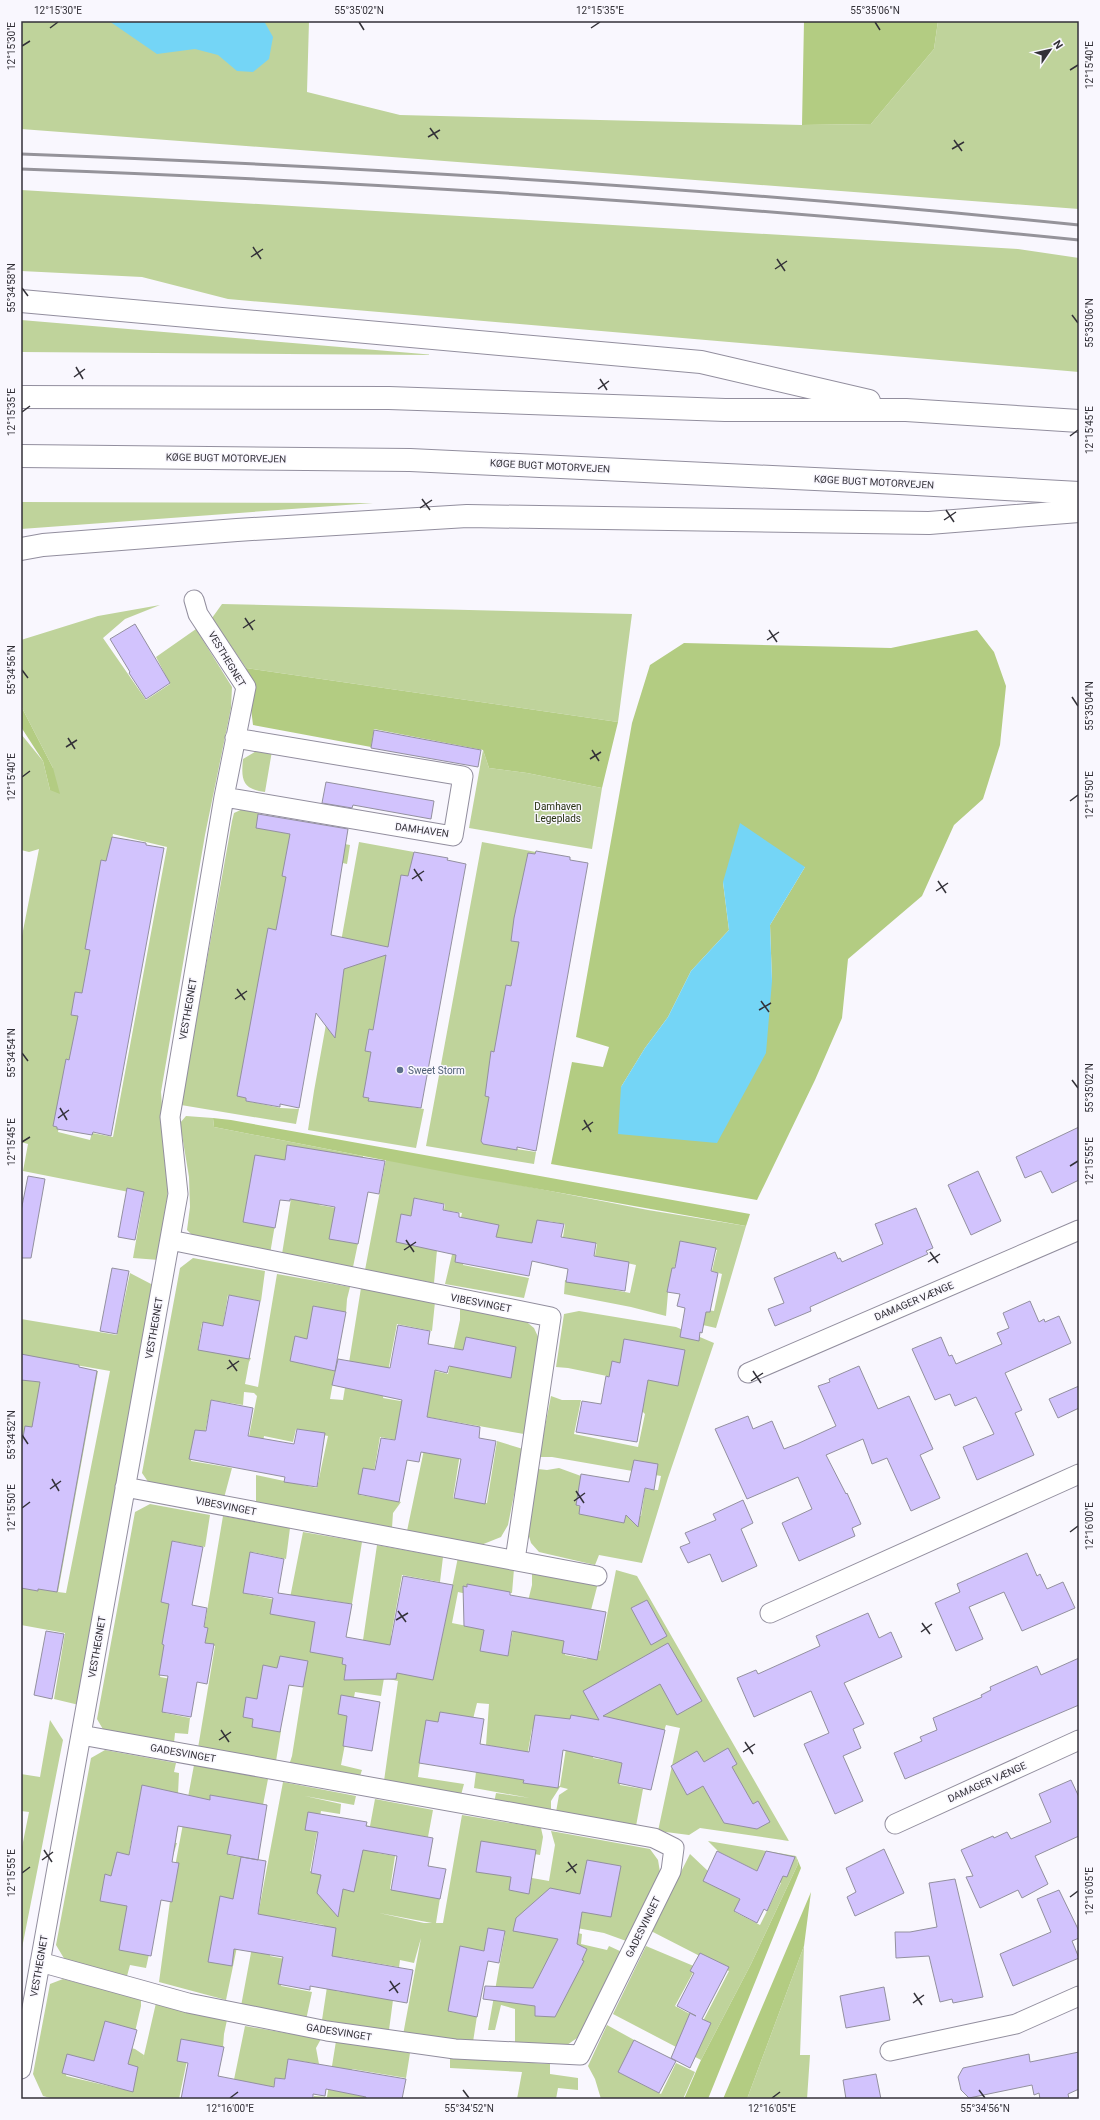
<svg xmlns="http://www.w3.org/2000/svg" width="1100" height="2120" viewBox="0 0 1100 2120" font-family="Roboto,sans-serif">
<rect width="100%" height="100%" fill="#f9f7fe"/>
<path fill="#bfd39b" fill-rule="evenodd" d="M21,21H309L307,92L400,115L802,125L871,124L934,49L938,21H1079V209L21,129Z
M21,190L1018,249L1079,258V372L228,299L142,277L21,271Z
M21,320L435,355L21,352Z
M21,502L373,503L21,529Z
M222,604L632,614L618,722L246,668L212,618Z
M160,605L125,619L103,638L146,700L170,684L156,657L196,629L232,687L231,708L205,835L161,1092L168,1191L159,1260L133,1258L144,1195L23,1171L28,1144L21,1142V941L39,849L29,852L21,850V734L43,761L50,790L53,768L21,706V640L98,616ZM113,834L167,847L113,1137L92,1133L90,1140L58,1132Z
M258,750L272,751L265,792C242,789 241,780 243,759Z
M483,750L489,768L527,773L602,788L592,849L469,828Z
M247,807L259,810L258,828L350,845L347,864L291,851L246,1101L281,1108L299,1109L296,1124L181,1105L232,821L234,813Z
M359,842L414,852L369,1100L424,1109L416,1148L308,1130L314,1091Z
M482,842L536,852L484,1144L536,1152L534,1164L426,1146Z
M186,1116L213,1118L214,1127L363,1156L357,1182L324,1178L319,1205L336,1208L358,1243L353,1267L282,1254L299,1149L288,1147L270,1254L197,1240L187,1230L190,1207L189,1177L180,1123Z
M386,1159L648,1210L746,1226L716,1328L685,1321L688,1307L714,1311L722,1274L712,1271L717,1250L681,1242L668,1293L666,1316L631,1307L564,1294L565,1280L630,1293L636,1265L595,1256L597,1244L563,1237L565,1224L548,1221L546,1230L536,1246L469,1232L463,1265L529,1278L524,1298L445,1284L462,1213L444,1210L445,1204L415,1198L437,1250L434,1283L365,1270Z
M193,1258L265,1271L261,1301L228,1295L223,1326L202,1323L198,1348L251,1358L249,1362L245,1384L258,1387L277,1274L350,1287L347,1299L346,1313L314,1306L303,1364L335,1371L330,1399L343,1400L361,1288L435,1302L432,1331L397,1324L383,1398L418,1404L422,1384L432,1387L435,1371L448,1374L460,1320V1307L523,1319L534,1328L540,1341L524,1434L428,1417L463,1435L453,1498L487,1503L497,1441L523,1449L508,1525L501,1537L481,1545L407,1531L425,1445L380,1437L374,1472L364,1471L360,1495L401,1502L393,1513L392,1528L256,1503V1475L317,1488L328,1436L296,1429L293,1442L264,1436L263,1442L248,1441L257,1396L254,1393L244,1392L243,1405L211,1400L205,1433L196,1431L191,1461L232,1468L224,1498L151,1486L142,1473L180,1268Z
M130,1273L153,1285L79,1705L54,1699L65,1633L21,1625V1588L79,1369L98,1371L58,1592L66,1593L110,1371L47,1360L21,1494V1319L117,1335Z
M579,1311L676,1327L714,1343L668,1478L642,1563L599,1555L595,1565L539,1552L531,1543L527,1530L538,1469L547,1470L559,1468L581,1476L577,1506L641,1516L645,1489L658,1490L661,1476L552,1457H539L551,1396L562,1400H581L574,1434L638,1447L645,1414L638,1407L641,1383L568,1368L556,1367L564,1314Z
M150,1504L210,1515L205,1547L173,1541L161,1602L193,1607L203,1635L223,1516L290,1528L286,1559L253,1552L244,1593L289,1603L303,1532L362,1542L352,1604L322,1599L314,1651L363,1640L377,1545L443,1557L440,1582L402,1575L391,1636L429,1643L440,1647L458,1557L514,1569L512,1593L468,1585L467,1594L458,1592L452,1623L472,1627L476,1608L508,1655L513,1630L527,1605L532,1585V1572L598,1583L591,1610L567,1640L565,1655L587,1659L589,1649L600,1651L616,1570L637,1576L789,1841L700,1828L689,1835L658,1831L680,1728L666,1725L663,1734H596L593,1758L623,1763L620,1785L643,1789L636,1826L556,1812L559,1795L568,1789L560,1787L551,1801V1811L494,1803L496,1793L530,1798L474,1788L476,1772L560,1786L568,1736L532,1729L525,1767L512,1749L486,1745L489,1704L477,1703L473,1719L439,1723L420,1762L418,1777L464,1784L461,1795L384,1781L398,1681L384,1678L381,1696L355,1692L341,1765L362,1770L360,1776L289,1765L292,1756L303,1687L290,1670L265,1666L255,1726L281,1731L276,1761L198,1748L215,1646L204,1644L165,1651L160,1677L171,1679L165,1713L190,1718L188,1734L175,1733L174,1743L104,1731L97,1719L135,1512Z
M50,1720L63,1740L21,1953V1852L29,1812L21,1811V1774L40,1777Z
M105,1750L176,1763L174,1772L179,1773L178,1794L142,1786L129,1853L164,1860L168,1843H177L166,1877L146,1968L130,1965L127,1976L65,1960L56,1945L91,1758Z
M194,1765L268,1779L263,1805L233,1834L229,1855L255,1860L226,2000L159,1982L174,1872Z
M283,1782L356,1796L354,1805L305,1796L341,1804L340,1814L321,1811L310,1871L340,1877L350,1823L370,1826L375,1799L433,1810L428,1837L382,1829L377,1853L395,1856L390,1889L440,1898L436,1923H443L462,1815L541,1828L543,1837L540,1855L485,1845L516,1875L514,1891L529,1893L532,1878L549,1881L555,1845L551,1831L650,1849L658,1860L660,1872L629,1942L604,1933L577,1928L585,1899L557,1928L582,1934L581,1944L607,1950L609,1946L622,1952L580,2036L567,2045H515V2009L501,2005L495,2030H488L505,1934L489,1931L485,1951L461,1948L452,2012L477,2016L473,2042L403,2035L421,1938L414,1963L400,1960L399,1967L341,1957L336,1991L393,2000L389,2030L322,2020L335,1934L323,1932L324,1925L290,1919L288,1931L275,1929L270,1956L285,1959L281,1986L312,1992L306,2020L241,2006ZM379,1913L432,1923H424Z
M708,1841L796,1856L798,1864L751,1964L701,2060L613,2014L646,1946L696,1967L675,2006L703,2021L729,1971L651,1931L690,1854L709,1872L705,1881L741,1900L735,1912L760,1925L781,1883L719,1852Z
M804,1946L800,2055H810L807,2099H747Z
M63,1979L141,1999V2006L135,2032L98,2065L71,2058L66,2076L117,2088L127,2047L135,2049L144,2055L142,2064L156,2003L227,2020L224,2034L223,2047L191,2041L179,2099H54L43,2096L33,2074L50,1984Z
M607,2025L636,2041L620,2073L661,2094L676,2063L695,2072L683,2099H601L595,2079L588,2066Z
M245,2026L321,2039L316,2048L319,2064L288,2059L285,2079L275,2078L273,2091L230,2099Z
M336,2041L410,2053L406,2078L352,2069L347,2093L366,2097L365,2099H314V2096L327,2097Z
M450,2058L550,2064V2074L578,2078V2090L558,2088L556,2099H517L522,2072L450,2068Z"/>
<path fill="#b3cc82" fill-rule="evenodd" d="M804,21H938L934,49L871,124L802,125Z
M977,630L994,652L1006,686L1000,745L983,799L954,825L922,896L848,959L842,1018L815,1080L757,1200L551,1164L572,1062L603,1067L609,1047L576,1037L632,723L650,665L684,643L891,648ZM805,867L770,925L772,981L621,1087L645,1048L668,1017L691,971L729,930L723,882Z
M246,668L618,722L602,788L527,773L489,768L483,750L374,729L371,747L253,725Z
M21,706L53,768L60,794L50,790L43,761L21,727Z
M213,1118L231,1120L750,1214L746,1226L466,1176L214,1127Z
M796,1856L801,1868L708,2099H684L701,2060L751,1964L798,1864Z
M811,1892L804,1946L747,2099H723Z"/>
<path fill="#74d5f6" d="M109,21H264L273,37L269,59L253,72L237,71L218,55L195,49L157,54Z
M740,823L805,867L770,925L772,981L766,1053L717,1143L618,1134L621,1087L645,1048L668,1017L691,971L729,930L723,882Z"/>
<path fill="#d2c3fd" stroke="#93909f" d="M135,624L170,683L146,699L129,673L130,672L110,639Z
M374,730L481,750L478,767L371,748Z
M326,782L434,801L431,819L353,805L352,808L322,803Z
M258,814L348,829L331,935L388,947L401,875L408,876L414,852L448,858L447,860L466,864L421,1108L368,1101L369,1098L363,1097L371,1052L365,1051L369,1029L373,1030L386,955L344,969L335,1038L316,1013L299,1108L280,1104V1107L246,1101V1098L237,1096L268,928L276,930L286,877L282,876L290,834L256,828Z
M112,837L146,843V845L164,848L111,1136L93,1132L92,1135L57,1129V1127L53,1126L66,1059L69,1060L78,1016L71,1015L75,992L82,993L90,950L85,949L101,860L106,861Z
M536,851L570,857V860L588,863L536,1151L517,1147V1150L483,1144L481,1141L489,1097L485,1096L491,1051L494,1052L506,985L511,986L519,942L511,941L514,918L528,853L535,854Z
M1079,1127V1180L1052,1193L1041,1171L1025,1178L1016,1157Z
M287,1145L385,1161L379,1194L368,1192L358,1244L329,1239L335,1207L290,1199V1201L280,1200L275,1228L243,1222L255,1155L285,1160Z
M978,1171L1001,1221L971,1235L948,1185Z
M28,1176L45,1179L31,1258H21V1211Z
M127,1188L144,1192L135,1240L118,1237Z
M414,1198L444,1204L443,1210L459,1213V1217L499,1225L496,1237L532,1243L537,1220L564,1224L561,1237L596,1243L594,1256L629,1262L625,1291L566,1282L568,1269L532,1261L529,1276L455,1262L456,1255L396,1242L401,1214L411,1216Z
M916,1208L933,1248L926,1251L928,1254L810,1307L811,1311L775,1326L768,1309L784,1303L774,1278L835,1252L838,1259L840,1258L842,1262L883,1244L875,1224Z
M680,1241L716,1248L711,1271L718,1273L710,1312H706L702,1333L700,1332L699,1341L680,1337L685,1308L677,1306L680,1294L667,1292L672,1268H675Z
M112,1268L129,1271L117,1334L100,1331Z
M229,1295L260,1301L249,1359L198,1350L203,1322L223,1326Z
M1030,1301L1039,1322L1044,1319L1045,1322L1059,1316L1071,1343L1005,1373L1022,1410L1015,1413L1034,1455L977,1480L963,1447L994,1434L976,1397L955,1406L950,1394L935,1400L912,1349L941,1337L949,1356L952,1355L956,1364L1002,1344L997,1333L1009,1328L1003,1313Z
M313,1306L346,1312L335,1371L290,1361L295,1336L307,1339Z
M398,1325L430,1331L428,1344L463,1350L466,1337L516,1347L511,1378L449,1366L447,1373L435,1370L427,1417L480,1427L479,1438L496,1441L485,1504L454,1498L461,1459L421,1452L419,1462L407,1460L399,1502L358,1494L363,1468L375,1470L381,1438L395,1440L402,1400L332,1385L338,1359L390,1368Z
M624,1339L685,1350L678,1386L648,1380L637,1442L576,1432L582,1401L601,1404L606,1376L609,1377L612,1361L620,1363Z
M21,1354L79,1365V1367L97,1371L57,1592L38,1589V1591L21,1588V1449L25,1426L32,1427L40,1382L21,1380Z
M859,1366L878,1409L909,1396L933,1449L920,1455L940,1498L911,1511L887,1458L872,1464L863,1439L826,1455L846,1494L847,1493L861,1524L852,1528L855,1536L799,1561L782,1523L812,1509L798,1477L747,1499L715,1429L748,1416L753,1429L772,1421L784,1449L797,1444L836,1426L818,1386L830,1382L829,1379Z
M1079,1386V1408L1058,1418L1049,1399Z
M211,1400L253,1408L248,1436L294,1444L297,1429L325,1433L317,1487L284,1482L285,1477L189,1459L195,1430L206,1431Z
M634,1460L658,1464L654,1490L645,1488L638,1527L626,1515L624,1523L579,1514L580,1506L576,1505L581,1474L629,1482Z
M743,1500L753,1523L741,1529L757,1566L722,1582L710,1554L688,1563L680,1547L690,1543L685,1533L716,1520L713,1514Z
M172,1541L203,1547L192,1605L207,1608L204,1627L208,1628L205,1643L214,1644L207,1684L197,1682L191,1717L162,1712L168,1676L159,1675L164,1645L162,1644L169,1604L161,1602Z
M250,1552L284,1559L278,1593L352,1604L346,1637L390,1645L403,1576L453,1585L433,1680L397,1673L396,1679L344,1680L346,1665L342,1664L343,1658L310,1652L315,1622L270,1614L273,1598L243,1593Z
M1027,1553L1037,1576L1040,1574L1047,1589L1063,1582L1075,1608L1022,1631L1004,1592L969,1607L983,1639L956,1651L935,1603L960,1592L957,1584Z
M467,1584L510,1592V1595L606,1612L597,1660L562,1653L564,1641L512,1631L508,1656L480,1651L484,1630L464,1626L463,1586L467,1587Z
M647,1600L667,1636L651,1645L631,1608Z
M868,1613L879,1638L891,1632L902,1657L844,1683L864,1724L853,1729L861,1748L843,1756L863,1801L835,1814L804,1744L829,1733L811,1691L754,1717L737,1678L756,1670L758,1674L820,1646L816,1636Z
M46,1631L64,1634L52,1699L34,1695Z
M668,1643L702,1701L677,1715L660,1684L603,1716L665,1730L651,1790L618,1783L622,1763L563,1750L558,1788L523,1783L524,1780L419,1763L426,1720L438,1722L440,1712L484,1719L480,1744L529,1752L535,1715L570,1719L571,1715L599,1720L583,1691Z
M280,1656L308,1661L303,1687L289,1685L280,1732L252,1727L253,1719L243,1717L246,1697L257,1699L263,1665L277,1668Z
M1079,1658V1705L905,1779L894,1753L922,1741L920,1737L937,1730L933,1718L982,1697L981,1695L991,1690L990,1687L1037,1666L1041,1675Z
M341,1695L380,1702L372,1751L343,1746L347,1716L338,1714Z
M728,1748L737,1764L732,1767L753,1804L758,1801L770,1822L757,1829L724,1823L703,1786L687,1795L671,1766L697,1751L704,1762Z
M1071,1780L1079,1797V1836L1035,1856L1048,1884L1022,1898L1018,1890L980,1908L966,1877L973,1876L961,1850L993,1836L994,1838L1007,1832L1011,1839L1051,1822L1039,1794Z
M142,1785L210,1800V1795L267,1805L258,1860L227,1854L231,1835L178,1826L172,1862L179,1863L172,1902L161,1900L151,1956L119,1950L127,1906L100,1901L105,1874L111,1876L117,1852L129,1855Z
M308,1812L367,1822L366,1826L433,1838L428,1866L446,1869L440,1899L391,1890L397,1856L363,1850L354,1892L343,1889L338,1917L317,1893L321,1875L311,1873L318,1832L305,1830Z
M481,1841L536,1850L529,1894L509,1890L511,1877L476,1872Z
M884,1849L904,1893L855,1916L847,1897L856,1892L846,1868Z
M717,1851L757,1871L766,1851L795,1857L787,1877L783,1876L767,1911L764,1909L757,1923L734,1911L740,1899L703,1881Z
M241,1857L266,1861L258,1914L336,1928L332,1956L413,1970L407,2003L310,1986V1990L278,1984L283,1957L234,1949L232,1966L208,1962L220,1896L233,1899Z
M587,1860L621,1866L611,1917L582,1912L577,1944L587,1949L582,1960L584,1961L555,2017L535,2016V2006L483,1999L485,1986L533,1988L558,1939L513,1931L516,1918L550,1888L580,1894Z
M955,1879L983,1997L953,2003L952,1999L940,2002L929,1956L896,1958L895,1932H910L937,1927L929,1883Z
M1059,1890L1079,1931V1938L1072,1941L1079,1958L1013,1986L1000,1954L1051,1932L1037,1899Z
M488,1928L505,1931L499,1963L488,1961L477,2017L448,2011L460,1946L484,1951Z
M700,1953L729,1967L702,2019L711,2023L690,2068L671,2058L690,2013L696,2016L677,2006L694,1973L690,1971Z
M884,1987L890,2020L846,2028L840,1996Z
M105,2021L137,2030L128,2064L138,2067L133,2092L62,2073L67,2054L94,2061Z
M181,2039L224,2047L218,2076L274,2087L275,2078L285,2079L288,2059L406,2079L402,2099H366V2097L326,2089L325,2096L313,2094V2099H181L188,2063L177,2061Z
M634,2040L676,2061L659,2093L618,2072Z
M1079,2052V2089L1068,2094L1069,2099H1040L1039,2093L1034,2095L1032,2085L969,2098L961,2090L958,2077L963,2068L1029,2054L1030,2062Z
M876,2074L881,2099H846L843,2080Z"/>
<g fill="none" stroke-linecap="round" stroke-linejoin="round">
<defs>
<path id="street" d="M224,797L453,836L463,776L235,738
M170,1240L551,1317L515,1560
M748,1373L1079,1230
M125,1487L597,1576
M770,1613L1079,1474
M895,1824L1079,1740
M40,1962L188,2003L327,2031L455,2049L580,2055L671,1871L674,1848L654,1838L81,1735
M890,2051L1016,2024L1079,1996
M21,2069L178,1194L170,1117L224,797L246,687L198,614L194,600"/>
<path id="highway" d="M21,301L701,362L869,401
M21,397L389,398L725,410H906L1079,421
M21,456L410,460L899,483L1079,493
M21,549L43,545L237,530L467,516L929,523L1079,511"/>
</defs>
<use href="#street" stroke="#928e9e" stroke-width="21"/>
<use href="#highway" stroke="#928e9e" stroke-width="24"/>
<use href="#street" stroke="#fff" stroke-width="19"/>
<use href="#highway" stroke="#fff" stroke-width="22"/>
<path stroke="#95939a" stroke-width="3" d="M21,154C374,167 727,189 1079,225
M21,169C374,182 727,204 1079,240"/>
</g>
<path fill="none" stroke="#333138" stroke-width="1.5" d="M359,22L364,30M875,22L880,30M50,28L58,22M591,28L600,22M22,46L30,41M1070,70L1078,65M430,128L438,139M428,137L440,130M954,140L962,151M952,149L964,142M253,247L261,259M251,257L263,249M777,259L785,271M775,269L787,261M22,288L28,296M1072,315L1078,323M76,367L83,379M74,377L85,369M600,379L607,390M598,389L609,381M22,412L30,406M1070,436L1078,430M422,499L430,510M420,508L432,500M946,510L954,522M944,520L956,512M245,618L253,630M243,628L255,620M769,630L777,642M767,640L779,632M22,670L28,678M1072,697L1078,706M68,738L75,749M66,747L77,740M592,750L599,761M590,759L601,752M22,777L30,771M1070,801L1078,795M414,869L422,881M412,879L424,871M938,881L946,893M936,891L948,883M237,989L245,1000M235,999L247,991M761,1001L769,1012M759,1010L771,1003M22,1053L28,1061M1072,1080L1078,1088M60,1108L67,1120M58,1118L69,1110M584,1120L591,1132M582,1130L593,1122M22,1142L30,1137M1070,1166L1078,1161M406,1240L414,1252M404,1250L416,1242M930,1252L938,1263M928,1262L940,1254M229,1360L237,1371M227,1369L239,1361M753,1371L761,1383M751,1381L763,1373M22,1435L28,1444M52,1479L59,1491M50,1489L61,1481M576,1491L584,1503M574,1501L585,1493M22,1508L30,1502M1070,1532L1078,1526M398,1611L406,1622M396,1620L408,1613M922,1623L930,1634M921,1632L932,1624M221,1730L229,1742M219,1740L231,1732M745,1742L753,1754M743,1752L755,1744M44,1850L52,1862M42,1860L53,1852M568,1862L576,1873M566,1872L577,1864M22,1873L30,1867M1070,1897L1078,1891M390,1981L398,1993M389,1991L400,1983M914,1993L922,2005M913,2003L924,1995M463,2090L469,2098M979,2090L985,2098M230,2098L238,2092M772,2098L780,2092"/>
<circle fill="#5c6f8a" stroke="#f9f7fe" stroke-width="1.5" cx="400" cy="1070" r="4"/>
<g text-anchor="middle" dominant-baseline="central" stroke-width="3" stroke-linejoin="round" paint-order="stroke">
<g font-size="10" fill="#333138" stroke="#f9f7fe">
<text transform="translate(226 458) rotate(1)">KØGE BUGT MOTORVEJEN</text>
<text transform="translate(550 466) rotate(3)">KØGE BUGT MOTORVEJEN</text>
<text transform="translate(874 482) rotate(3)">KØGE BUGT MOTORVEJEN</text>
<text transform="translate(227 659) rotate(59)">VESTHEGNET</text>
<text transform="translate(422 830) rotate(8)">DAMHAVEN</text>
<text transform="translate(188 1009) rotate(-80)">VESTHEGNET</text>
<text transform="translate(914 1301) rotate(-23)">DAMAGER VÆNGE</text>
<text transform="translate(481 1303) rotate(11)">VIBESVINGET</text>
<text transform="translate(154 1328) rotate(-80)">VESTHEGNET</text>
<text transform="translate(226 1506) rotate(11)">VIBESVINGET</text>
<text transform="translate(97 1647) rotate(-80)">VESTHEGNET</text>
<text transform="translate(183 1753) rotate(10)">GADESVINGET</text>
<text transform="translate(987 1782) rotate(-24)">DAMAGER VÆNGE</text>
<text transform="translate(643 1927) rotate(-64)">GADESVINGET</text>
<text transform="translate(39 1966) rotate(-80)">VESTHEGNET</text>
<text transform="translate(339 2032) rotate(9)">GADESVINGET</text>
</g>
<g font-size="10" fill="#263010" stroke="#f9f7fe">
<text x="558" y="806">Damhaven<tspan x="558" dy="12">Legeplads</tspan></text>
</g>
<g font-size="10" fill="#4e5e75" stroke="#f9f7fe" text-anchor="start">
<text x="408" y="1070">Sweet Storm</text>
</g>
</g>
<rect width="1100" height="2120" fill="none" stroke="#f9f7fe" stroke-width="44"/>
<g transform="translate(1050 50) rotate(56)" stroke="#f9f7fe" stroke-width="3" paint-order="stroke">
<path d="M0-3L7 15L0 10L-7 15Z" fill="#333138"/>
<text y="-6" font-size="11" font-weight="bold" text-anchor="middle" fill="#333138">N</text>
</g>
<rect x="22" y="22" width="1056" height="2076" fill="none" stroke="#333138" stroke-width="1.5"/>
<g font-size="10" text-anchor="middle" fill="#333138">
<text x="58" y="14">12°15'30"E</text>
<text x="359" y="14">55°35'02"N</text>
<text x="600" y="14">12°15'35"E</text>
<text x="875" y="14">55°35'06"N</text>
<text transform="translate(11 46) rotate(-90)" y="4">12°15'30"E</text>
<text transform="translate(1089 65) rotate(-90)" y="4">12°15'40"E</text>
<text transform="translate(11 288) rotate(-90)" y="4">55°34'58"N</text>
<text transform="translate(1089 323) rotate(-90)" y="4">55°35'06"N</text>
<text transform="translate(11 412) rotate(-90)" y="4">12°15'35"E</text>
<text transform="translate(1089 430) rotate(-90)" y="4">12°15'45"E</text>
<text transform="translate(11 670) rotate(-90)" y="4">55°34'56"N</text>
<text transform="translate(1089 706) rotate(-90)" y="4">55°35'04"N</text>
<text transform="translate(11 777) rotate(-90)" y="4">12°15'40"E</text>
<text transform="translate(1089 795) rotate(-90)" y="4">12°15'50"E</text>
<text transform="translate(11 1053) rotate(-90)" y="4">55°34'54"N</text>
<text transform="translate(1089 1088) rotate(-90)" y="4">55°35'02"N</text>
<text transform="translate(11 1142) rotate(-90)" y="4">12°15'45"E</text>
<text transform="translate(1089 1161) rotate(-90)" y="4">12°15'55"E</text>
<text transform="translate(11 1435) rotate(-90)" y="4">55°34'52"N</text>
<text transform="translate(11 1508) rotate(-90)" y="4">12°15'50"E</text>
<text transform="translate(1089 1526) rotate(-90)" y="4">12°16'00"E</text>
<text transform="translate(11 1873) rotate(-90)" y="4">12°15'55"E</text>
<text transform="translate(1089 1891) rotate(-90)" y="4">12°16'05"E</text>
<text x="230" y="2112">12°16'00"E</text>
<text x="469" y="2112">55°34'52"N</text>
<text x="772" y="2112">12°16'05"E</text>
<text x="985" y="2112">55°34'56"N</text>
</g>
</svg>
